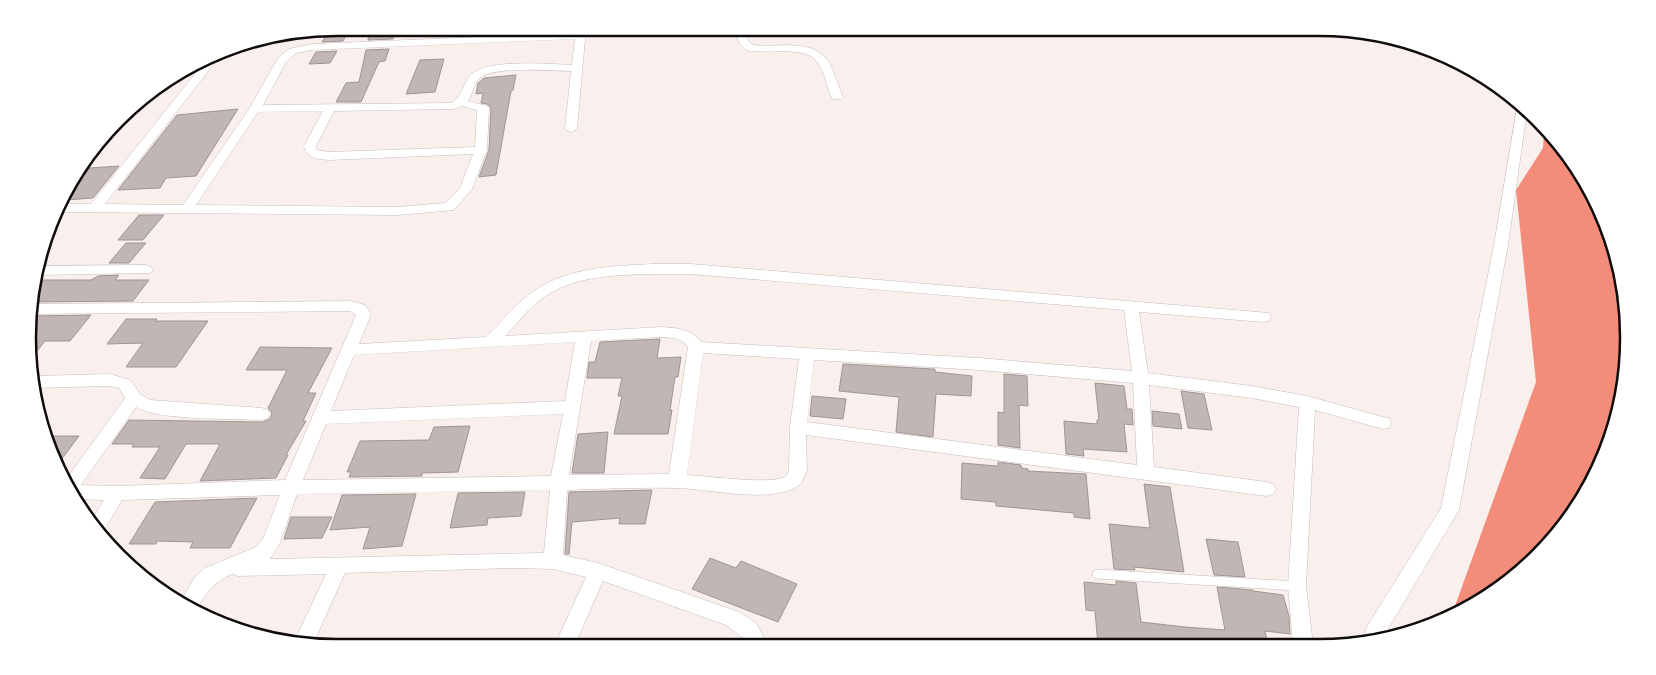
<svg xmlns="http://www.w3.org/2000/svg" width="1656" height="675" viewBox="0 0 1656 675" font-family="'Varela Round',sans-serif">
<rect width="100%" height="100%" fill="#f9efec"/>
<path fill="#f38d79" d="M1544,132L1596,200L1628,317L1612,437L1576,509L1523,571L1451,617L1536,382L1516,190L1543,148Z"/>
<path fill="#c0b6b4" stroke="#9f9694" d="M380,28H397L393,39L368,40L370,29Z
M349,30L343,41L322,42L328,32Z
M389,49L385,61L379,62L361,102H336L346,83L359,82L366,50Z
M337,51L330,63L309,64L316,52Z
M444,59L435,92L406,94L420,60Z
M516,75L513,90L511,91L496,175L479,177L489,150L491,108L487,104L481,103L483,93L476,94L478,83L484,78Z
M238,109L196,176L166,178L160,188L118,190L177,115Z
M119,166L93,198L65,200L90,168Z
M139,215H164L143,240H118Z
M126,243H146L129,263H109Z
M119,275L115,280H149L133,301L30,302L36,280H91L98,276Z
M91,315L70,341H45L32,357L31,316Z
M126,319H157L155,321H208L176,367H126L143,343L107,344Z
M660,339L657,358L681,357L678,377H675L670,410H672L668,434H614L622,396H618L622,378H587L589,362H595L600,342Z
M260,347L332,348L308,393H316L303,421H306L286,455H288L276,478L200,481L220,444H186L165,479L140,478L160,447H132L134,444H112L129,420L262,422L270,419L272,413L268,408L287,370H246Z
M843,364L933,369H935V372L972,376L971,396L936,394L933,437L896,432L899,397L839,391Z
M1004,374L1027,376L1028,406L1019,405L1020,448L998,445V412L1004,413Z
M1095,383L1124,386L1127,409H1132L1133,425L1124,424L1127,452L1083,449L1084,456L1066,454L1064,421L1097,424V420H1099Z
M1181,391L1204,394L1212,430L1188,428Z
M812,396L846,399L843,419L810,416Z
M1152,411L1179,414L1182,429L1153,426Z
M470,426L458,472L422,473V476L349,477L351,472H347L360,441L429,440L434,427Z
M608,432L604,473H572L578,434Z
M48,436H79L58,464Z
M998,462L1021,465V468L1028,469V471L1086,474L1090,519L1074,517V513L996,506V502L961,499L962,463L996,466H998Z
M1144,484L1170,487L1184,572L1134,567L1135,570L1114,569L1109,524L1150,528Z
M652,490L645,524H619L620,518L572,522L569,554H565L569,492Z
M525,492L521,516L488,518L487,525L450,528L458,493Z
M416,494L402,546L363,549L370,527L330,530L342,495Z
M257,498L230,548H190L193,542L157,541L156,544H129L155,502Z
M291,517H332L322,538L284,539Z
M1206,539L1238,542L1245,577L1214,575Z
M710,558L736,568L741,561L797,584L778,622L692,589Z
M1116,581L1136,583L1141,622L1185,627L1225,630L1217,587L1253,590V591L1283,595L1289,616L1290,634L1265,631L1268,645H1098L1095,611L1086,610L1084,582L1116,585Z"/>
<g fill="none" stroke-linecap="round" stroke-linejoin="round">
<defs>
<path id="lane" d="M1097,574L1297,586"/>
<path id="street" d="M576,28H586L577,129L571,132L565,129L571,71C551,71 497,66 481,77C474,81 473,94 468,101L487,106L489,108L487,150L472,189L454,210L398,215L59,212L62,204H91L202,65L216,57L217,59L216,61L105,204L183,205L249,109L278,58L289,49L312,44L575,33ZM575,39L572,65C549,64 492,59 473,73C462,81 465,95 451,103L263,105L286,62L296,53L312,50ZM462,106L477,110L475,147L329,152L317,150L316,146L334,111L453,109ZM323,111L304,146C307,159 318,159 329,160L473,154L460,188L445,203L398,207L196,205L258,112Z
M733,28H743L749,42L753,45C778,48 815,37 830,64C835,74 838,86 843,97L841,99H833C826,88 826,74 818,63C806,44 766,55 746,50L740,44Z
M1518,102L1527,110L1508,245L1459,510L1385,634V637L1366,643L1365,632L1368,625L1441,508L1494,245Z
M654,264H691L1269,313L1271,317L1269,321L1264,322L1139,312L1148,373L1252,386L1307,396L1383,417L1389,418L1391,423L1389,428L1383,429L1315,410L1306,586L1313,645H1293L1288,586L1299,407L1252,398L1149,385L1154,467L1267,482L1273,484L1276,489L1273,494L1267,496L806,435L807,470L801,484C773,505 712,489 678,488C641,487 604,489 567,490L563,555L598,563L739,612L756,623L769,646H748L742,637L726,625L603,581L574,647H554L586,577L553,569L513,568L345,573L313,644L295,640L326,574L238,576L232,574C214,582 207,592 197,609L181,601L195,577L205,568L256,547L263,539L280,495L122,500L103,532L92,519L104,500L75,499L69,493L65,481L125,398L119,388L110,386L33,388V376L110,374L130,380L140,394L150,400L262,408L268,410L270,414L268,418L262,420C236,419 154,420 136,407L81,485L117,486L285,480L356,315L350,311L31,314L30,304L351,301L365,305L371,314L359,344L486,337C502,322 516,303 534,291C568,267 614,266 654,264ZM654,274H691L1124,310L1132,371L979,358L701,342C692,329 676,328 662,327L505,336C518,323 529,307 544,297C576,275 617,275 654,274ZM662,337C672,338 683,338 688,347L669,474L569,475L591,341ZM575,342L565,401L331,411L354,355ZM703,353L799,359L790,427L789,470C788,474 786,477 782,478C762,484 709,476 687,475ZM814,360L979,370L1133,383L1137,465L807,422ZM563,414L551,476L303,480L326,424ZM550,490L544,553L270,559L280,543L297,494Z
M146,265L151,267L153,270L151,273L37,275L41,266Z"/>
</defs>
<use href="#lane" stroke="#c7bdbb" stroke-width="10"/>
<use href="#street" stroke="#c7bdbb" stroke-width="1"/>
<use href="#lane" stroke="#fff" stroke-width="9"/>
<use href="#street" fill="#fff" fill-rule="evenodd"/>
</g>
<path d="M0 0H1656V675H0ZM337 36H1319A301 301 0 0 1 1620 337V338A301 301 0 0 1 1319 639H337A301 301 0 0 1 36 338V337A301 301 0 0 1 337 36Z" fill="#fff" fill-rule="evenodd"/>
<path fill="none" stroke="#100c0c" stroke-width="2.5" d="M337 36H1319A301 301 0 0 1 1620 337V338A301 301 0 0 1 1319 639H337A301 301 0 0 1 36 338V337A301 301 0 0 1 337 36Z"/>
</svg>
